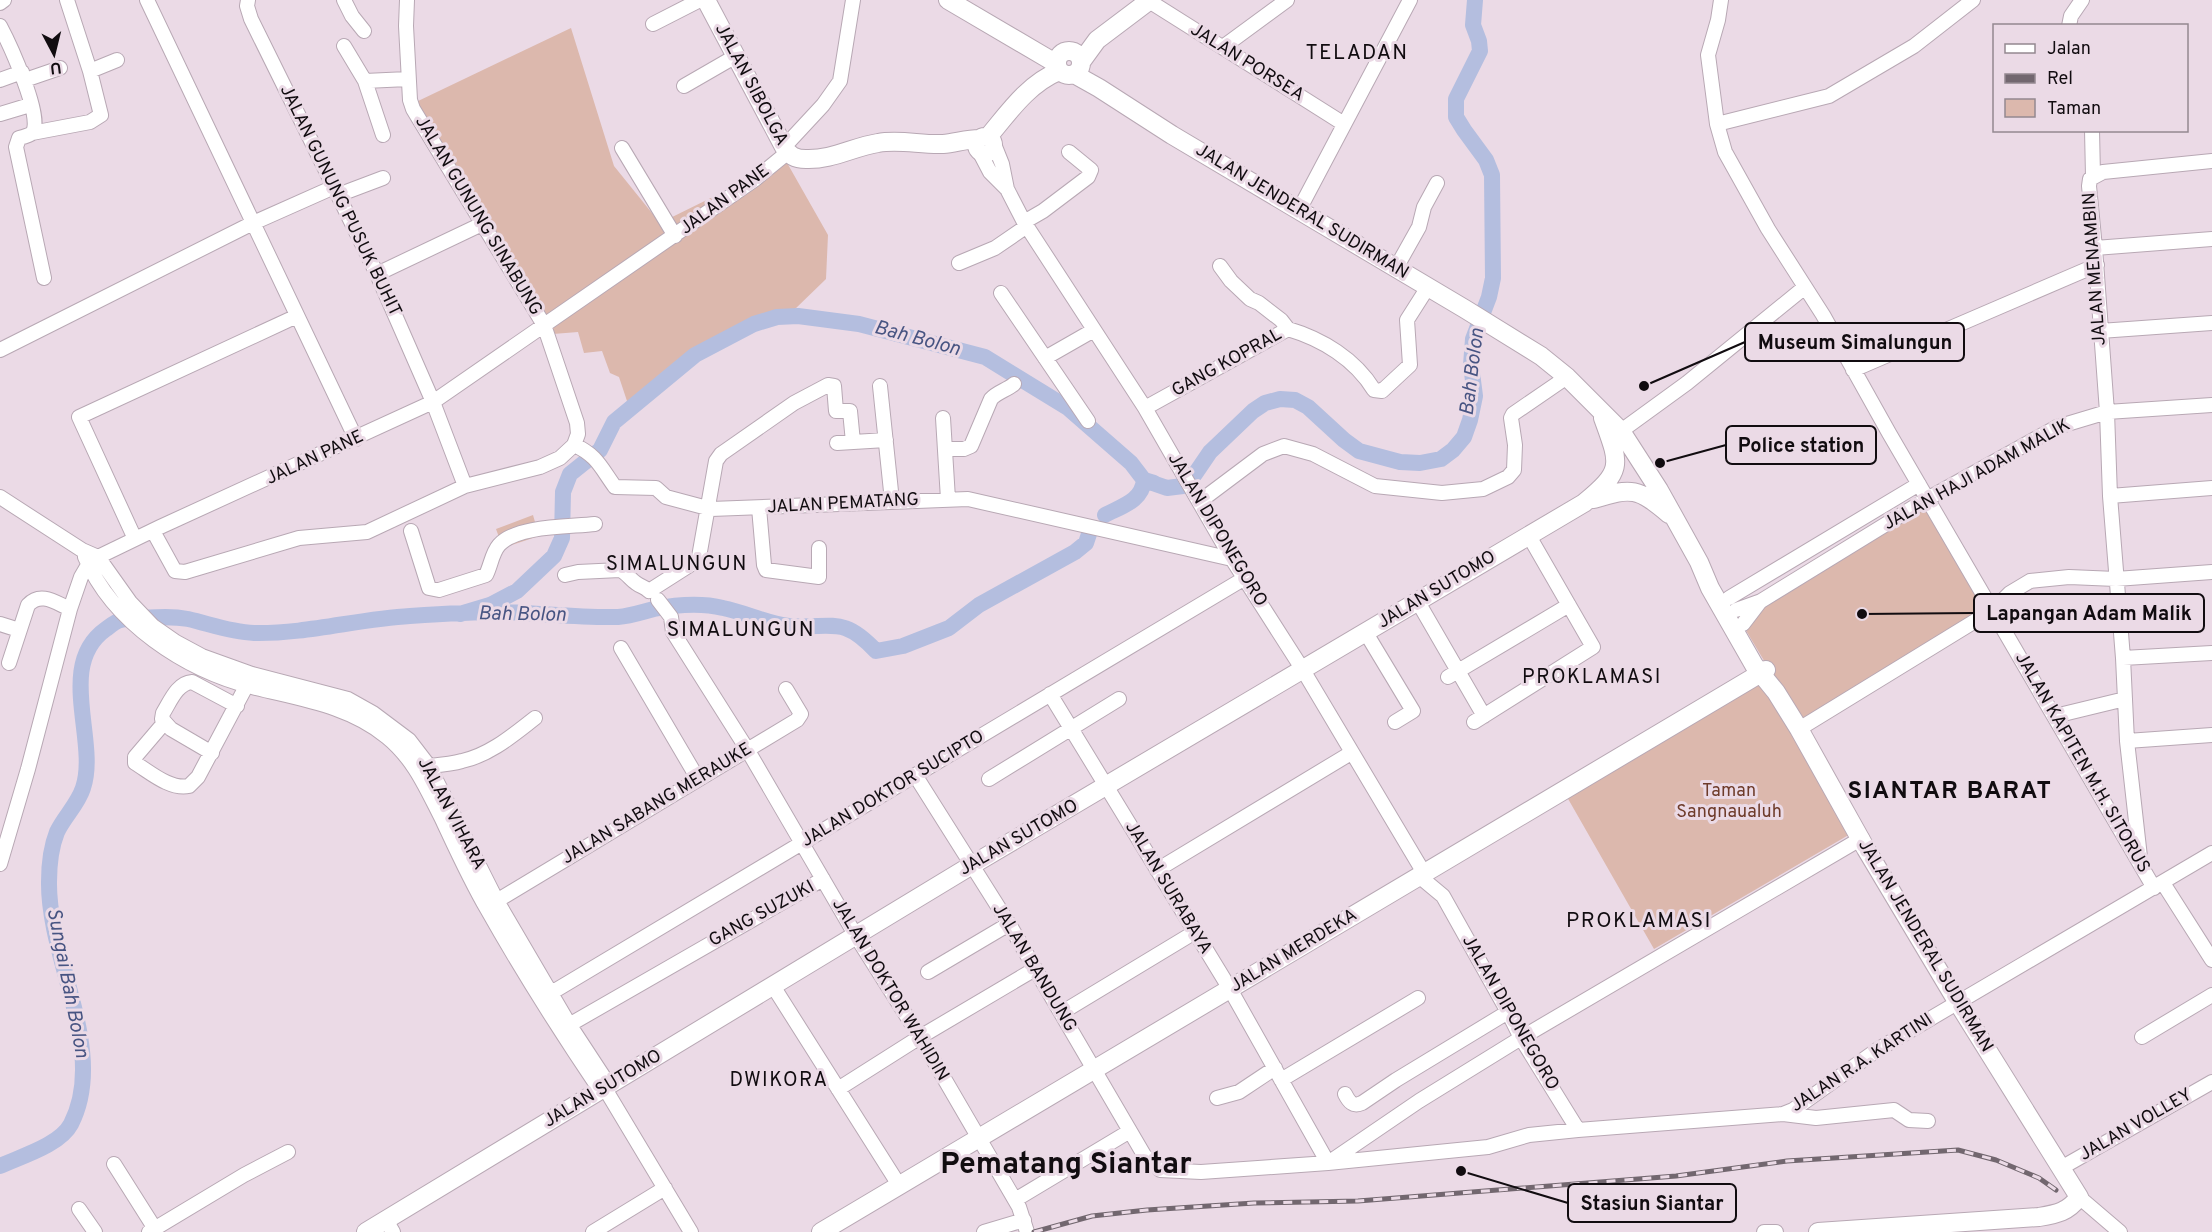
<svg xmlns="http://www.w3.org/2000/svg" width="2212" height="1232" viewBox="0 0 2212 1232" font-family="Overpass,sans-serif">
<rect width="100%" height="100%" fill="#ebdae6"/>
<path fill="#dcb8ad" d="M571,28L614,166L660,223L786,161L828,235L826,279L793,311L750,321L697,349L628,404L619,377L610,373L602,351L584,353L578,332L553,334L416,102Z
M1924,507L1987,611L1800,721L1738,617Z
M533,515L539,536L503,548L496,529Z
M1758,680L1852,833L1654,949L1567,797Z"/>
<g fill="none" stroke-linecap="round" stroke-linejoin="round">
<path stroke="#b4bedf" stroke-width="16" d="M1105,515C1122,506 1142,501 1144,480L1154,483
M460,614L490,605L517,591L554,556L562,538L563,492L570,474L600,450L614,422L695,355L754,324L777,317L798,316L859,324L985,357L1068,408L1131,463L1144,480L1167,488L1183,486L1195,474L1210,452L1253,411L1265,403L1280,399L1295,400L1308,407L1344,440L1359,451L1400,462L1420,463L1441,459L1453,450L1464,437L1470,420L1475,396L1471,365L1473,339L1489,297L1493,278L1492,175L1486,160L1464,130L1456,117V99L1480,51L1479,41L1473,25L1475,0
M0,1166C22,1156 60,1145 71,1124C108,1052 48,960 49,882C49,866 51,847 57,832C64,817 78,804 83,788C99,741 55,665 106,629C110,626 116,621 121,620C127,618 136,619 143,618C158,617 173,616 188,619C210,624 230,632 254,633C306,634 358,619 410,616C440,614 471,612 500,612C540,613 579,618 618,617C631,616 642,612 654,609C675,605 702,603 723,608C745,612 767,624 789,626C833,629 842,615 876,651L903,646L949,628L979,605L1075,552L1086,543L1089,534"/>
<defs>
<path id="minor" d="M67,0L90,71L117,60
M147,0L356,439
M248,0L247,6L251,19L377,274L433,402L465,486
M344,0L352,16L364,31
M1721,0L1718,20L1708,55L1717,124L1725,152L1768,229L1823,315L1889,433L2154,888
M1149,1L1344,124
M0,3L4,0
M653,24L700,0
M0,26C8,41 45,120 32,133C30,135 23,137 19,138L16,147L44,278
M2069,26L2071,16L2082,0
M344,46L365,81L408,79
M1223,47L1287,0
M0,80L22,72
M25,80L60,68
M365,81L383,135
M684,86L736,56
M0,114L30,105
M1717,124L1829,96L1914,46L1973,0
M2092,130L2093,176
M32,133L90,122L101,115L90,71
M994,144L1002,164L1007,189
M784,147L823,105L840,81L853,0
M622,148L675,236
M979,151L990,172L1007,189L1024,222L1145,408L1232,559L1303,670L1424,873
M338,195L383,178
M1299,210L1410,0
M1024,222L1043,211L1088,177L1091,170L1069,152
M2095,248L2212,239
M959,263L995,248L1027,226
M1220,266L1231,281L1250,299L1259,303L1281,320L1288,329
M1396,268L1419,227L1424,207L1437,183
M377,274L482,224
M1001,293L1088,421
M2100,331L2212,323
M0,350L253,223L334,187
M1045,358L1094,330
M1853,370L2097,265
M880,386L892,501
M1145,408L1288,329C1322,339 1355,359 1374,390L1382,391L1410,365L1407,320L1428,287
M943,418L948,499
M1621,431L1687,383L1805,287
M837,443L886,440
M574,445C597,455 601,468 615,487L656,488L666,497L711,509L968,499L1232,559
M945,449H964L971,446L991,399C997,392 1007,390 1014,384
M2110,496L2212,488
M0,497L82,550L98,557L130,602L153,626L176,642L202,656L252,674L348,699L373,713L409,740L429,766L497,901L569,1024L609,1085
M1199,502L1263,454L1284,446L1313,454L1375,486L1442,493L1483,489L1508,477L1514,470L1515,445L1511,418L1513,414L1567,377
M759,508L764,565L766,570L819,577V548
M153,531L175,571L185,572L299,538L367,532L465,486L540,467L560,458L574,445L578,434L577,423L544,325L413,109L410,100L406,26L407,0
M411,531L429,588L439,590L486,575C491,565 492,553 499,545C517,525 570,527 595,524
M135,539L79,417L297,316
M85,557C113,623 185,670 252,687C299,699 348,705 387,737C414,759 426,788 442,819C456,849 470,880 487,909C522,971 560,1031 600,1090
M565,575L578,572L620,570C627,573 630,579 636,583C641,587 644,586 649,591L696,561L699,557L716,461L721,454L794,403L828,385L834,386L836,411H850L853,442
M1729,598L1919,484
M658,600L671,617L673,632L747,749L856,936L920,1037L1019,1207L1027,1232
M1418,602L1484,716
M1736,610L1761,601L1927,499L2057,427L2107,412L2212,405
M0,624L19,630
M1743,624L1759,603
M1366,633L1413,711L1395,722
M621,648L698,779
M2123,658L2212,653
M9,663L28,605C41,591 56,603 70,609
M1448,677L1569,605
M1050,694L1230,989L1328,1163L1419,1101L1521,1038L1862,838
M2055,716L2125,699
M1474,722L1593,647L1529,536
M164,723L135,757V763C150,772 170,790 189,786L198,777L250,679
M1799,729L1993,610L2010,593L2030,581L2069,577L2116,579L2212,572
M2127,741L2212,735
M212,753L171,729L162,719L163,713C170,702 177,683 192,682L237,706
M429,766C440,765 452,764 462,761C490,755 513,735 535,718
M915,775L1009,924L1144,1155L1160,1170L1201,1172L1328,1163L1488,1147L1529,1135L1578,1130L1783,1114L1793,1110L1877,1050L2212,853
M989,779L1119,699
M2140,857L2127,741L2123,658L2110,496L2107,412L2095,248L2089,186L2090,179L2103,172L2212,161
M0,864L28,769L70,609L81,577L88,565L98,557L160,527L433,402L754,180L787,153
M1157,870L1351,753
M1419,876L1443,896L1508,1012L1521,1038L1578,1130
M2163,883L2212,960
M490,905L797,720L801,714L786,689
M928,972L1009,924
M773,986L899,1185
M541,999C776,860 1010,718 1245,578
M1061,1013L1195,932
M562,1029L823,879
M2142,1037L2212,995
M1281,1080L1418,998
M604,1087L691,1232
M838,1089L920,1037L1035,969
M1345,1094C1349,1102 1353,1107 1362,1103L1396,1080L1508,1012
M1217,1098L1239,1092L1275,1068
M1783,1114L1816,1118L1894,1110L1909,1120L1928,1121
M114,1164L157,1232
M2061,1168L2212,1082
M2079,1197L2120,1232
M1015,1200L1130,1131
M79,1209L95,1232
M386,1220L393,1232
M149,1232L244,1175L288,1152
M593,1232L665,1188
M984,1232L1024,1220
M1764,1232H1776"/>
<path id="major" d="M706,0L784,147C789,156 796,159 806,159C832,160 853,147 878,143C899,139 921,145 943,144C955,143 967,139 979,139
M948,0L1057,64
M1057 63a12 12 0 1 1 24 0a12 12 0 1 1-24 0Z
M1081,62L1097,40L1150,0
M1074,74L1099,88L1172,135L1465,309L1541,356L1567,377L1621,431L1659,490L1699,562L1710,588L1754,665L1776,692L1799,729L1866,849L1958,1003L2079,1197C2068,1212 2057,1214 2039,1217L1818,1232
M977 145a8 8 0 1 1 16 0a8 8 0 1 1-16 0Z
M988,137C1009,112 1028,84 1059,71
M1594,499C1632,487 1638,488 1669,514
M366,1232L972,865L1584,503C1624,470 1620,465 1603,418
M821,1232L1766,670"/>
</defs>
<use href="#minor" stroke="#b8a8b4" stroke-width="16"/>
<use href="#major" stroke="#b8a8b4" stroke-width="20"/>
<use href="#minor" stroke="#fff" stroke-width="14"/>
<use href="#major" stroke="#fff" stroke-width="18"/>
<defs>
<path id="rail" d="M1034,1232L1092,1216L1147,1210L1254,1203L1358,1201L1676,1176L1787,1161L1958,1150L1996,1160L2039,1178L2056,1190"/>
</defs>
<use href="#rail" stroke="#72676f" stroke-width="5"/>
<use href="#rail" stroke="#ebdae6" stroke-width="3" stroke-dasharray="9" stroke-linecap="butt"/>
</g>
<g text-anchor="middle" dominant-baseline="central" stroke-width="6" stroke-linejoin="round" paint-order="stroke">
<g font-size="18" fill="#110c10" stroke="#ebdae6">
<text transform="translate(1247 63) rotate(32)">JALAN PORSEA</text>
<text transform="translate(751 85) rotate(62)">JALAN SIBOLGA</text>
<text transform="translate(725 200) rotate(-36)">JALAN PANE</text>
<text transform="translate(340 201) rotate(64)">JALAN GUNUNG PUSUK BUHIT</text>
<text transform="translate(1302 212) rotate(31)">JALAN JENDERAL SUDIRMAN</text>
<text transform="translate(478 216) rotate(59)">JALAN GUNUNG SINABUNG</text>
<text transform="translate(2095 269) rotate(-94)">JALAN MENAMBIN</text>
<text transform="translate(1227 363) rotate(-29)">GANG KOPRAL</text>
<text transform="translate(315 458) rotate(-25)">JALAN PANE</text>
<text transform="translate(1977 475) rotate(-29)">JALAN HAJI ADAM MALIK</text>
<text transform="translate(843 504) rotate(-3)">JALAN PEMATANG</text>
<text transform="translate(1217 530) rotate(59)">JALAN DIPONEGORO</text>
<text transform="translate(1437 590) rotate(-31)">JALAN SUTOMO</text>
<text transform="translate(2082 763) rotate(60)">JALAN KAPITEN M.H. SITORUS</text>
<text transform="translate(893 789) rotate(-31)">JALAN DOKTOR SUCIPTO</text>
<text transform="translate(657 804) rotate(-31)">JALAN SABANG MERAUKE</text>
<text transform="translate(451 814) rotate(62)">JALAN VIHARA</text>
<text transform="translate(1019 838) rotate(-30)">JALAN SUTOMO</text>
<text transform="translate(1168 888) rotate(59)">JALAN SURABAYA</text>
<text transform="translate(762 914) rotate(-29)">GANG SUZUKI</text>
<text transform="translate(1925 946) rotate(59)">JALAN JENDERAL SUDIRMAN</text>
<text transform="translate(1294 951) rotate(-31)">JALAN MERDEKA</text>
<text transform="translate(1034 968) rotate(59)">JALAN BANDUNG</text>
<text transform="translate(890 990) rotate(59)">JALAN DOKTOR WAHIDIN</text>
<text transform="translate(1510 1013) rotate(60)">JALAN DIPONEGORO</text>
<text transform="translate(1862 1063) rotate(-33)">JALAN R.A. KARTINI</text>
<text transform="translate(603 1089) rotate(-31)">JALAN SUTOMO</text>
<text transform="translate(2136 1125) rotate(-30)">JALAN VOLLEY</text>
</g>
<g font-size="18" fill="#6e3b2a" stroke="#ebdae6">
<text x="1729" y="791">Taman<tspan x="1729" dy="21">Sangnaualuh</tspan></text>
</g>
<g font-size="20" font-style="italic" fill="#475482" stroke="#ebdae6">
<text transform="translate(917 339) rotate(15)">Bah Bolon</text>
<text transform="translate(1473 372) rotate(-83)">Bah Bolon</text>
<text transform="translate(522 615) rotate(1)">Bah Bolon</text>
<text transform="translate(67 983) rotate(79)">Sungai Bah Bolon</text>
</g>
<g font-size="20" letter-spacing="1.5" fill="#110c10" stroke="#ebdae6">
<text x="677" y="565">SIMALUNGUN</text>
<text x="1592" y="678">PROKLAMASI</text>
<text x="779" y="1081">DWIKORA</text>
</g>
<g font-size="21" letter-spacing="1.5" fill="#110c10" stroke="#ebdae6">
<text x="1357" y="53">TELADAN</text>
<text x="741" y="630">SIMALUNGUN</text>
<text x="1639" y="921">PROKLAMASI</text>
</g>
<g font-size="24" font-weight="bold" letter-spacing="1.5" fill="#110c10" stroke="#ebdae6">
<text x="1950" y="792">SIANTAR BARAT</text>
</g>
<g font-size="30" font-weight="bold" fill="#110c10" stroke="#ebdae6">
<text x="1066" y="1165">Pematang Siantar</text>
</g>
</g>
<path fill="none" stroke="#110c10" stroke-width="2" d="M1644 386L1745 342M1660 463L1726 445M1862 614L1974 613M1461 1171L1568 1203"/>
<g fill="#110c10" stroke="#ebdae6" stroke-width="2">
<circle cx="1644" cy="386" r="6"/>
<circle cx="1660" cy="463" r="6"/>
<circle cx="1862" cy="614" r="6"/>
<circle cx="1461" cy="1171" r="6"/>
</g>
<g fill="#ebdae6" stroke="#110c10" stroke-width="2">
<rect x="1745" y="323" width="219" height="38" rx="6"/>
<rect x="1726" y="426" width="150" height="38" rx="6"/>
<rect x="1974" y="594" width="230" height="38" rx="6"/>
<rect x="1568" y="1184" width="168" height="38" rx="6"/>
</g>
<g font-size="20" text-anchor="middle" font-weight="bold" fill="#110c10">
<text x="1855" y="349">Museum Simalungun</text>
<text x="1801" y="452">Police station</text>
<text x="2089" y="620">Lapangan Adam Malik</text>
<text x="1652" y="1210">Stasiun Siantar</text>
</g>
<rect x="1993" y="24" width="195" height="108" fill="#ebdae6" stroke="#948890" stroke-width="1.5"/>
<rect x="2005" y="44" width="30" height="9" fill="#ffffff" stroke="#948890" stroke-width="1.5"/>
<text x="2047" y="54" font-size="18" fill="#110c10">Jalan</text>
<rect x="2005" y="74" width="30" height="9" fill="#72676f" stroke="#948890" stroke-width="1.5"/>
<text x="2047" y="84" font-size="18" fill="#110c10">Rel</text>
<rect x="2005" y="99" width="30" height="18" fill="#dcb8ad" stroke="#948890" stroke-width="1.5"/>
<text x="2047" y="114" font-size="18" fill="#110c10">Taman</text>
<g transform="translate(54 54) rotate(173)" stroke="#ebdae6" stroke-width="4.5" paint-order="stroke">
<path d="M0-4.5L10 22L0 15L-10 22Z" fill="#110c10"/>
<text y="-9" font-size="16" font-weight="bold" text-anchor="middle" fill="#110c10">U</text>
</g>
</svg>
